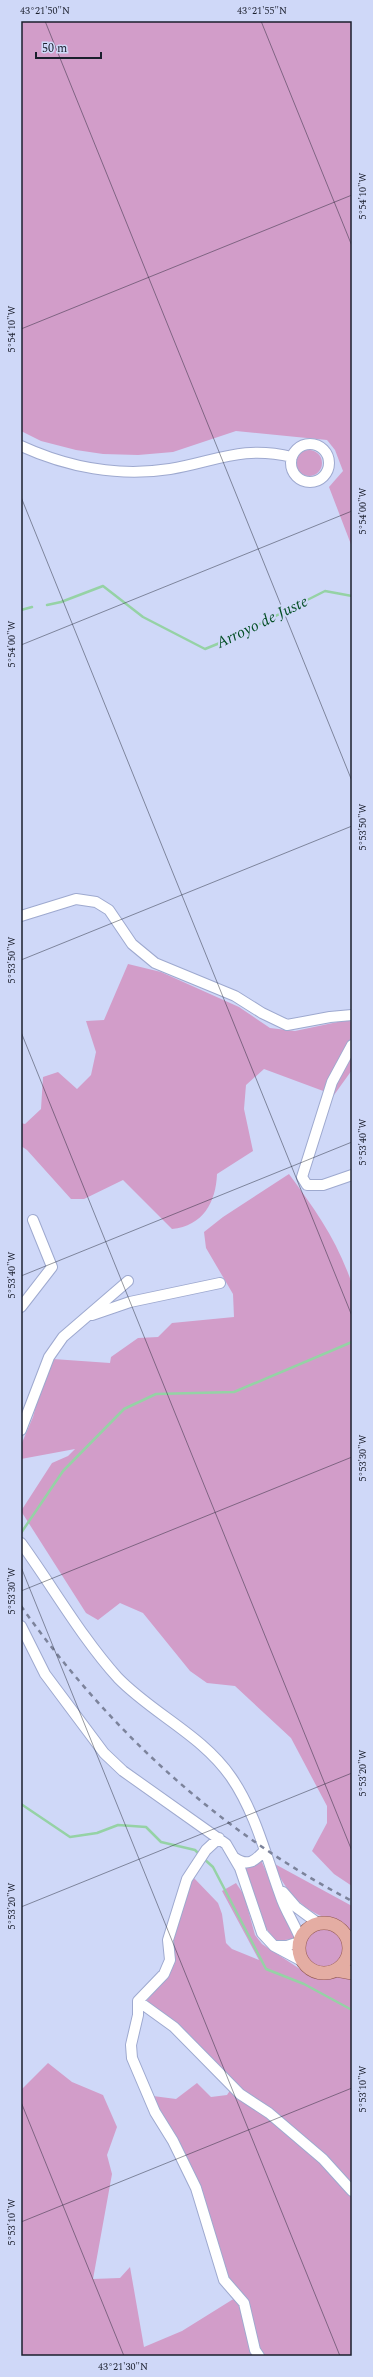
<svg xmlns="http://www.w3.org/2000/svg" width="373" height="2377" viewBox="0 0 373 2377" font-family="Spectral,serif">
<rect width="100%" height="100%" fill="#cfd8f8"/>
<path fill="#d29dc9" d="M21,21H352V547L329,487L343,471L335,450L327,440L236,431L173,452L138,455L103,454L76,450L41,441L21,431Z
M296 463a13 13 0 1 1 26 0a13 13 0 1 1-26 0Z
M128,964L161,972L239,1007L270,1028L295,1031L347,1020L352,1022V1070L334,1095L264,1069L246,1085L244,1109L253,1151L217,1174C216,1202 203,1226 172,1229L123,1180L84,1199H71L27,1150L21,1146V1123L25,1124L41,1109L43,1077L58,1072L77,1089L91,1075L96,1052L86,1021L104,1020Z
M289,1174C316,1211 337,1240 352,1284V1886L334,1874L312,1851L327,1823V1806L291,1738L235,1686L207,1683L190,1671L143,1613L120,1603L98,1620L86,1613L21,1511L52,1463L68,1456L75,1449L21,1459V1445L33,1417L40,1391L53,1359L110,1363L111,1357L138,1338L158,1337L172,1323L234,1317L233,1294L206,1248L204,1232L223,1217Z
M261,1860L293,1932V1939L276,1941L265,1927L244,1867Z
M273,1863L352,1906V1935C342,1920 330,1921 315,1913C296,1903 281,1883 273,1863Z
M193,1877L218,1903L222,1914L226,1943L232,1949L259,1960L222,1891L236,1883L244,1895L255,1935L262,1944L312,1977L329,1979L332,1974L352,1976V2186L238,2089L189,2034L145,2003L161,1983L173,1937Z
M305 1948a19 19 0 1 1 38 0a19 19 0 1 1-38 0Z
M48,2063L72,2082L103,2095L117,2127L107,2155L112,2174L93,2279L120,2278L130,2267L144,2347L182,2331L235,2298L241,2305L255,2356H21V2090Z
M197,2083L211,2097L227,2095L231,2089L310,2151L352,2193V2356H263L258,2346L247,2303L227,2277L199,2187L153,2096L176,2099Z"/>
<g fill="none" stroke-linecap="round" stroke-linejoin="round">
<path stroke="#95d2a5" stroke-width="2.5" d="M47,605L61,602L103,586L143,617L205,649L232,638L325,591L352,596
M21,610L32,607
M21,1533L63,1471L124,1409L156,1394L234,1392L352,1342
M21,1804L70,1837L97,1833L118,1825L146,1827L161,1842L195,1850L200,1855
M203,1858L213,1867L266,1969L304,1984L352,2010"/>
<defs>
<path id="minor" d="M291 463a19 19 0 1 1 38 0a19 19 0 1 1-38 0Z
M21,446C67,467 119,477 170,469C217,461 242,445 292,457
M21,916L76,899L96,902L109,910L132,944L155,963L235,996L262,1013L287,1025L330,1017L352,1015
M352,1045L332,1082L302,1177L307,1185H323L352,1175
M21,1307L52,1267L33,1220
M92,1315L130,1302L220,1283
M21,1430L49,1357L63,1337L128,1281
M21,1543C53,1587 81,1637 118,1678C153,1714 202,1735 231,1777C256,1813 267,1860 282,1900C287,1913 295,1925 300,1938
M21,1626L45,1674L104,1753L123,1771L226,1844L240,1868L262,1933L274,1946L302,1961
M235,1858C248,1867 255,1861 264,1851
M283,1892L296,1907L319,1924
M276,1946H287L299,1942
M138,2001V2015L131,2045L132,2058L155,2112L173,2141L196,2188L224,2280L244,2303L255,2350L259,2356
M138,2001L174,2027L240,2094L269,2113L323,2159L352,2191
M138,2001L164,1974L170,1960L168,1940L187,1879L206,1850L219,1838"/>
<path id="major" d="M299 1948a25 25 0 1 1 50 0a25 25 0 1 1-50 0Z
M336,1970L352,1973"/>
</defs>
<use href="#minor" stroke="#9ea9cf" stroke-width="12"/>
<use href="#major" stroke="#925851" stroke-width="14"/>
<use href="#minor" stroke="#fff" stroke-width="10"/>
<use href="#major" stroke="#e4ada3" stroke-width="13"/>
<path stroke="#7c839b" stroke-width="2.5" stroke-dasharray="5 5" stroke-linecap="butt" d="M21,1606C108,1729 218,1831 352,1901"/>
</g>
<path fill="none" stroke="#1b1f2d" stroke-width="1" stroke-opacity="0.45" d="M45,21L352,781M261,21L352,246M21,329L352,195M21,497L352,1316M21,645L352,511M21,960L352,826M21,1032L352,1851M21,1276L352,1142M21,1567L340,2356M21,1591L352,1457M21,1907L352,1773M21,2102L124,2356M21,2222L352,2088"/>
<g text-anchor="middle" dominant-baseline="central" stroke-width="4" stroke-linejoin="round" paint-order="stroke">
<g font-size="16" font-style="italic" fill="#034e25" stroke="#cfd8f8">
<text transform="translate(262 622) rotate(-26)">Arroyo de Juste</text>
</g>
</g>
<rect width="373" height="2377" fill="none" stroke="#cfd8f8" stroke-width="44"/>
<path d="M36 52v6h65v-6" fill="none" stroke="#1b1f2d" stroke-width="2"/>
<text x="42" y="52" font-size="12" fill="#1b1f2d" stroke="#cfd8f8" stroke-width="3" paint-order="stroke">50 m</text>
<rect x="22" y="22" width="329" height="2333" fill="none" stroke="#1b1f2d" stroke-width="1.5"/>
<g font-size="10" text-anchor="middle" fill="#1b1f2d">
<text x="45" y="14">43°21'50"N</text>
<text x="262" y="14">43°21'55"N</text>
<text transform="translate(362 196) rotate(-90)" y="4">5°54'10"W</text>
<text transform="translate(11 329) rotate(-90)" y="4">5°54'10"W</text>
<text transform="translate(362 511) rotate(-90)" y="4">5°54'00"W</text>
<text transform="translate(11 644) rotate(-90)" y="4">5°54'00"W</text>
<text transform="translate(362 827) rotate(-90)" y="4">5°53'50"W</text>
<text transform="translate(11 960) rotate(-90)" y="4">5°53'50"W</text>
<text transform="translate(362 1142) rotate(-90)" y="4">5°53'40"W</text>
<text transform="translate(11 1275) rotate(-90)" y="4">5°53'40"W</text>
<text transform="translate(362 1458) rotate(-90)" y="4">5°53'30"W</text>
<text transform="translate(11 1591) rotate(-90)" y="4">5°53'30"W</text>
<text transform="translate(362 1773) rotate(-90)" y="4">5°53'20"W</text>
<text transform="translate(11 1906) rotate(-90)" y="4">5°53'20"W</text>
<text transform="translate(362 2089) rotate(-90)" y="4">5°53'10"W</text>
<text transform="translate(11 2222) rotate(-90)" y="4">5°53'10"W</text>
<text x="123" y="2370">43°21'30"N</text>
</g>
</svg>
